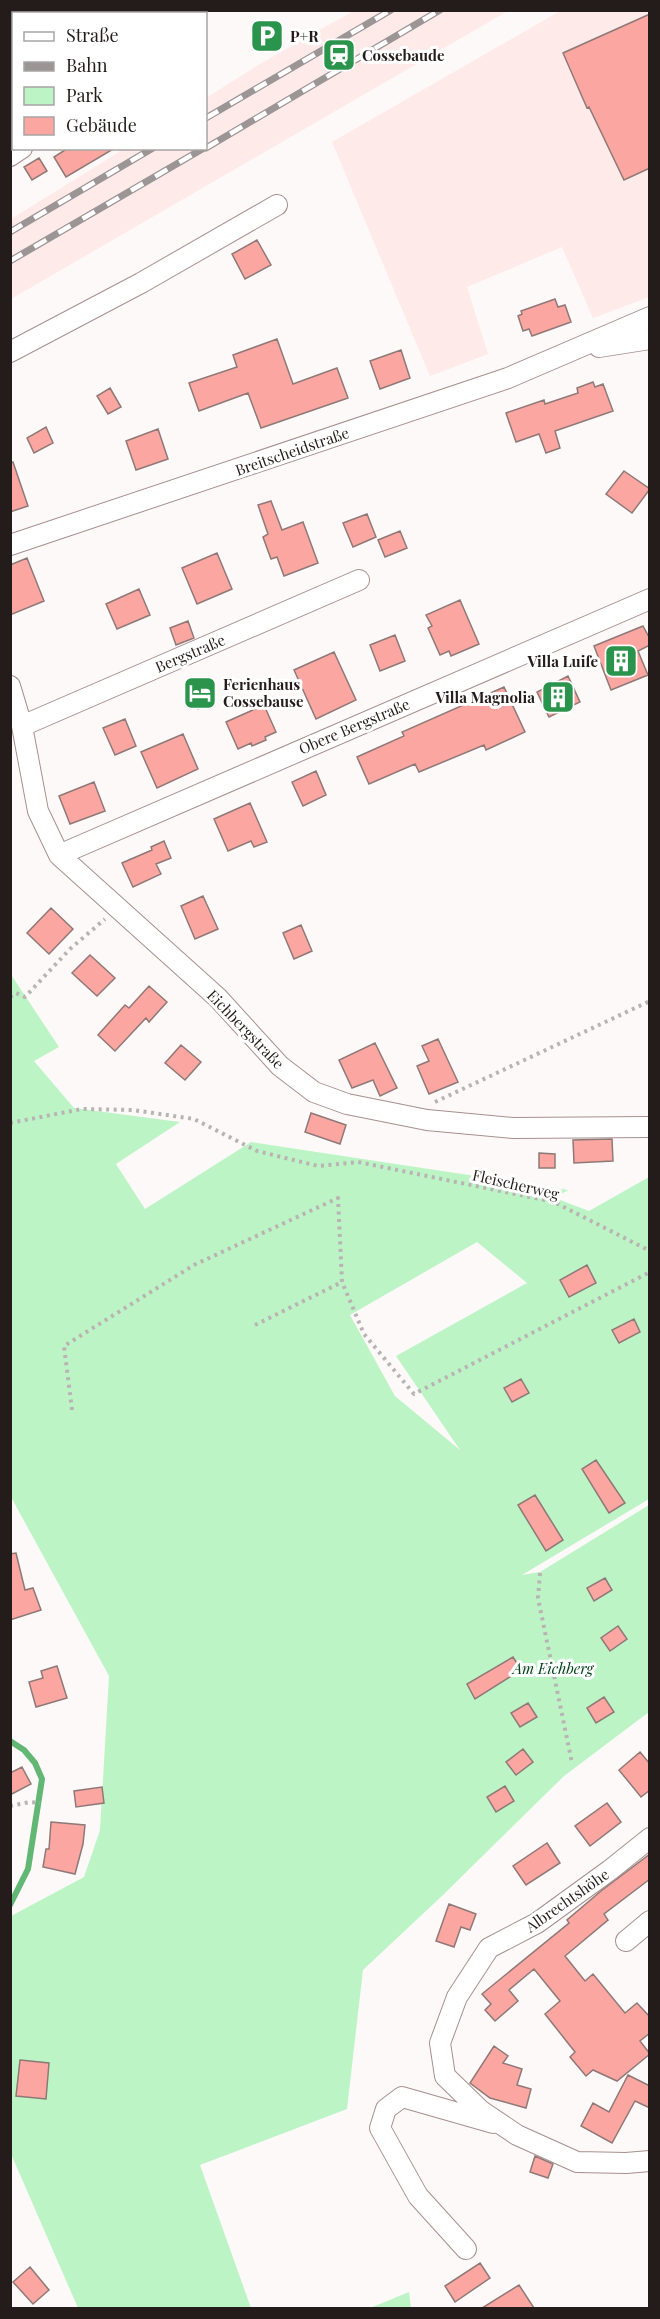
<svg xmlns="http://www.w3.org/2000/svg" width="660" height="2319" viewBox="0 0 660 2319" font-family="'Playfair Display',serif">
<rect width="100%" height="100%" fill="#fef9f9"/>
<path fill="#feeae8" d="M355,10L508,11L11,299V219L124,149L206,148V98L260,64Z
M560,11H649V297L593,318L562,247L467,287L488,354L430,376L332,142Z"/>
<path fill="#bdf4c6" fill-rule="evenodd" d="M10,973L59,1047L34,1061L74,1108L180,1122L116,1164L145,1209L251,1142L568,1190L555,1198L589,1211L649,1177V1499L522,1575L540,1572L649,1505V1712L564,1776L443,1895L363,1970L347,2109L200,2165L251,2308H78L11,2154V1916L84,1877L100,1830L109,1676L11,1497ZM477,1242L527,1283L396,1356L460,1450L395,1396L350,1315Z
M409,2292L411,2308H370Z"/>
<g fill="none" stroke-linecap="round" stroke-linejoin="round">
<path stroke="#62b775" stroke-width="6" d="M10,1741L24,1750L35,1763L42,1779L28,1869L10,1905"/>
</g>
<path fill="#fba6a1" stroke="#8e7977" stroke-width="1.5" d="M650,14V168L624,180L589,107L587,108L563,53Z
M68,148H115L66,177L54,157Z
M39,158L47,171L32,180L24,167Z
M257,240L271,265L245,279L232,254Z
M555,299L558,307L565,305L571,322L532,336L529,329L523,331L518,316L522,314L521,311Z
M277,339L293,384L337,368L348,398L261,428L248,393L199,411L189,383L237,367L233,355Z
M401,350L410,378L380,389L370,361Z
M593,382L595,387L603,384L613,411L555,431L560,448L546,453L539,434L516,442L506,413L544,400L545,404L578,393L577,388Z
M110,388L121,407L108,414L97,396Z
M46,427L53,443L34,453L27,438Z
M158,429L168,459L136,470L126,441Z
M13,462L28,506L10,512V463Z
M624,471L650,489L632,513L606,494Z
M271,501L282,530L303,522L318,563L284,576L277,557L271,559L263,537L268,534L258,505Z
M367,514L376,537L353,547L343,523Z
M400,531L407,548L385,557L378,540Z
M217,553L232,589L197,604L182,568Z
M27,558L44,601L10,615V565Z
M139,589L150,615L117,629L106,604Z
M460,600L479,644L451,656L449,651L440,655L428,628L432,626L426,615Z
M188,621L194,638L176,645L170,628Z
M643,626L650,639V645L638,651L648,675L611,690L594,646Z
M395,635L405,661L380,671L370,645Z
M334,652L356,700L316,719L294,670Z
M568,676L580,702L549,717L537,692Z
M202,678L213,702L198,709L187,685Z
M504,687L525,732L486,750L484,745L419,772L415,764L369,784L357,757L404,736L402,732Z
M264,705L276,732L265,737L266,740L252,746L251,743L238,749L226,722Z
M125,719L136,746L115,755L103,728Z
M183,734L198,769L157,788L141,752Z
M316,771L326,795L303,806L292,782Z
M94,782L105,811L70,824L59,796Z
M250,803L267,842L254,847L251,841L228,851L214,819Z
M164,841L171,858L156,864L161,874L133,887L122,863L152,850L151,847Z
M203,896L218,929L195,939L181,906Z
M51,908L73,929L49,954L27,933Z
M301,925L312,951L294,959L283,933Z
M90,955L115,978L97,996L72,973Z
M149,986L167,1002L149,1022L146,1018L115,1051L98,1035L125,1005L129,1008Z
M438,1039L458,1082L429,1094L417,1066L429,1061L422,1046Z
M375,1043L397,1088L380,1096L373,1080L352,1088L339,1060Z
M181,1045L201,1062L185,1080L165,1063Z
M311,1113L346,1125L340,1144L305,1132Z
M612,1139L613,1161L574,1163L573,1140Z
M539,1153L555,1154V1168H539Z
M587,1265L596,1283L569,1297L560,1280Z
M634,1319L640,1332L619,1343L612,1330Z
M521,1379L529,1393L512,1402L504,1388Z
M596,1460L625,1503L609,1513L582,1469Z
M535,1495L563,1540L546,1551L518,1505Z
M16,1553L25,1590L33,1588L41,1610L10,1620V1554Z
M605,1578L612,1590L594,1601L587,1588Z
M618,1626L627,1639L610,1651L601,1638Z
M513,1657L521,1670L475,1699L467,1684Z
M57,1666L67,1698L36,1707L29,1682L43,1678L41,1671Z
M604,1697L614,1712L596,1723L587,1708Z
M528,1703L537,1717L520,1727L511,1713Z
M523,1749L533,1762L516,1775L506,1762Z
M640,1752L650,1764V1790L641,1797L619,1770Z
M22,1767L31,1784L10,1795V1773Z
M505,1786L514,1801L496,1812L487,1797Z
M102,1787L104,1803L76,1807L74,1791Z
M607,1803L621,1822L590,1846L575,1826Z
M51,1822L85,1825L83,1844L75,1874L43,1867L46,1849H49Z
M547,1843L560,1863L526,1885L513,1866Z
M650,1854V1879L604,1914L608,1920L565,1956L585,1981L593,1974L625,2013L637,2003L650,2017V2033L640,2041L650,2054L617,2081L593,2070L586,2076L570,2057L575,2052L545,2014L560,2001L534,1969L509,1990L518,2001L495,2021L485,2010L491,2004L482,1994L569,1923L567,1920L601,1891Z
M449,1904L476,1914L470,1930L461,1927L454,1947L436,1941Z
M494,2046L508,2056L503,2063L522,2069L517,2085L531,2089L526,2108L490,2098L470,2083Z
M20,2060L49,2063L46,2099L16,2096Z
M628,2075L650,2086V2108L635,2101L612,2143L581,2126L593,2103L609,2112Z
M535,2156L553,2164L548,2178L530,2172Z
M480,2263L490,2278L455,2302L445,2286Z
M30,2267L49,2290L33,2304L13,2282Z
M519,2285L534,2308H482Z"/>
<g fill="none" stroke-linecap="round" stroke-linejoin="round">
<defs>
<path id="minor" d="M123,10V14
M189,14L194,10
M10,156L22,148
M599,347L650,339
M10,352L141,283L277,205
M10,545L508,378L650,317
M10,686L22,726L38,811L59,855L218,998L280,1066L314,1092L347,1104L427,1120L513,1128L650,1127
M22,726L359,580
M59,855L650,599
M650,1838L610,1870L537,1923L489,1948L457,1997L440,2043L445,2076L480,2110L517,2135L577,2162L626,2163L650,2161
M626,1941L650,1921
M466,2249L418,2196L380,2128L386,2109L402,2097L493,2123"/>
</defs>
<use href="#minor" stroke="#a6908e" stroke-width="22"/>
<path stroke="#b9b3b3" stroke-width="4" stroke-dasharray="3 4.5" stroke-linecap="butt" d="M10,997L16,993L25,997L70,949L105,919
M435,1102L650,1001
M10,1123L82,1109L133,1110L194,1119L257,1151L318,1166L358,1162L554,1202L650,1251
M255,1325L342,1282
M72,1410L64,1346L194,1265L338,1198L342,1282L364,1334L414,1394L650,1272
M540,1573L538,1598L572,1763
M10,1806L30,1802L40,1803"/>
<use href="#minor" stroke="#fff" stroke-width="20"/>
<defs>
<path id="rail" d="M206,118L391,10
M206,148L440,10
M10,232L153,148
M10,261L204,148"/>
</defs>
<use href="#rail" stroke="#9b9595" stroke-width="7"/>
<use href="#rail" stroke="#fff" stroke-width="4.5" stroke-dasharray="14" stroke-linecap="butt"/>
</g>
<defs>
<symbol id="parking-square" viewBox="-11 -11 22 22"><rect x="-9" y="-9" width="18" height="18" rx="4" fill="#2b944c" stroke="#fff"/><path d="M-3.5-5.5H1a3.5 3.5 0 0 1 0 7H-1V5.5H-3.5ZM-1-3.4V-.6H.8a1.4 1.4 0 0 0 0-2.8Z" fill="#fff"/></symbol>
<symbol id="station-square" viewBox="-11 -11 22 22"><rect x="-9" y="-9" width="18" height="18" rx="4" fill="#2b944c" stroke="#fff"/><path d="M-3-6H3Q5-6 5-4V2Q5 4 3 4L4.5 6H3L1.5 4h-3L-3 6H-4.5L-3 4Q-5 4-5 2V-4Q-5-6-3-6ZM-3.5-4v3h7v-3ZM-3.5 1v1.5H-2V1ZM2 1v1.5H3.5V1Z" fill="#fff"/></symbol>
<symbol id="building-square" viewBox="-11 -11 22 22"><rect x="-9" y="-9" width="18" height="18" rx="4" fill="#2b944c" stroke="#fff"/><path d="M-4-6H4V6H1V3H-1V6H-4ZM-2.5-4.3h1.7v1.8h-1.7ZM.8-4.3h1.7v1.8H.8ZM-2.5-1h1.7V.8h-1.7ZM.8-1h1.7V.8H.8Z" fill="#fff"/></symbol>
<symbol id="hotel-square" viewBox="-11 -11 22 22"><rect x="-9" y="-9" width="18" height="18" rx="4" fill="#2b944c" stroke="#fff"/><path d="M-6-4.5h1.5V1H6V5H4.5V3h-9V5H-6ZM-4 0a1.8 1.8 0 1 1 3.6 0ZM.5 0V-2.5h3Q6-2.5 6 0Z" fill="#fff"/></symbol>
</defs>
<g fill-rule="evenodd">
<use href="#parking-square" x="248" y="17" width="38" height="38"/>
<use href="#station-square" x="320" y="36" width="38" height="38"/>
<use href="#building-square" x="602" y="642" width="38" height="38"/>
<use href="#hotel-square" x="181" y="674" width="38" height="38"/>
<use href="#building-square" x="539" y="678" width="38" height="38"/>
</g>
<g text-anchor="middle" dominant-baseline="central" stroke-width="6" stroke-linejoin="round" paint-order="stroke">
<g font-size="15" font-weight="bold" fill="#241c1b" stroke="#fff" text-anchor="start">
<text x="290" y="36">P+R</text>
<text x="362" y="55">Cossebaude</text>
<text x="598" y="661" text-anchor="end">Villa Luiſe</text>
<text x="223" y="684">Ferienhaus<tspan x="223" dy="17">Cossebause</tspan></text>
<text x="535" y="697" text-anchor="end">Villa Magnolia</text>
</g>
<g font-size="15" fill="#241c1b" stroke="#fff">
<text transform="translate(292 451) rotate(-19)">Breitscheidstraße</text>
<text transform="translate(190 653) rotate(-23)">Bergstraße</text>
<text transform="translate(354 726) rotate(-23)">Obere Bergstraße</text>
<text transform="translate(246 1029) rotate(46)">Eichbergstraße</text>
<text transform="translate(516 1184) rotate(13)">Fleischerweg</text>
<text transform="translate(567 1900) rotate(-35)">Albrechtshöhe</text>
</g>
<g font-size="15" font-style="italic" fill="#004319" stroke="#fff">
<text x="553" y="1668">Am Eichberg</text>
</g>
</g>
<rect width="660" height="2319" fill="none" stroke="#241c1b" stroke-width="24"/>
<rect x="12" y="12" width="195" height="138" fill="#ffffff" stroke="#a7a4a4" stroke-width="1.5"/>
<rect x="24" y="32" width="30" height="9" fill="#ffffff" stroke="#a7a4a4" stroke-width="1.5"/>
<text x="66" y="42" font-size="18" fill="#241c1b">Straße</text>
<rect x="24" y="62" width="30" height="9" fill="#9b9595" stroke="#a7a4a4" stroke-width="1.5"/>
<text x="66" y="72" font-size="18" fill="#241c1b">Bahn</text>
<rect x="24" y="87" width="30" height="18" fill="#bdf4c6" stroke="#a7a4a4" stroke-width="1.5"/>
<text x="66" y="102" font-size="18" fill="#241c1b">Park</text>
<rect x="24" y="117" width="30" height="18" fill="#fba6a1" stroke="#a7a4a4" stroke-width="1.5"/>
<text x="66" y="132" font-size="18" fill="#241c1b">Gebäude</text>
</svg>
